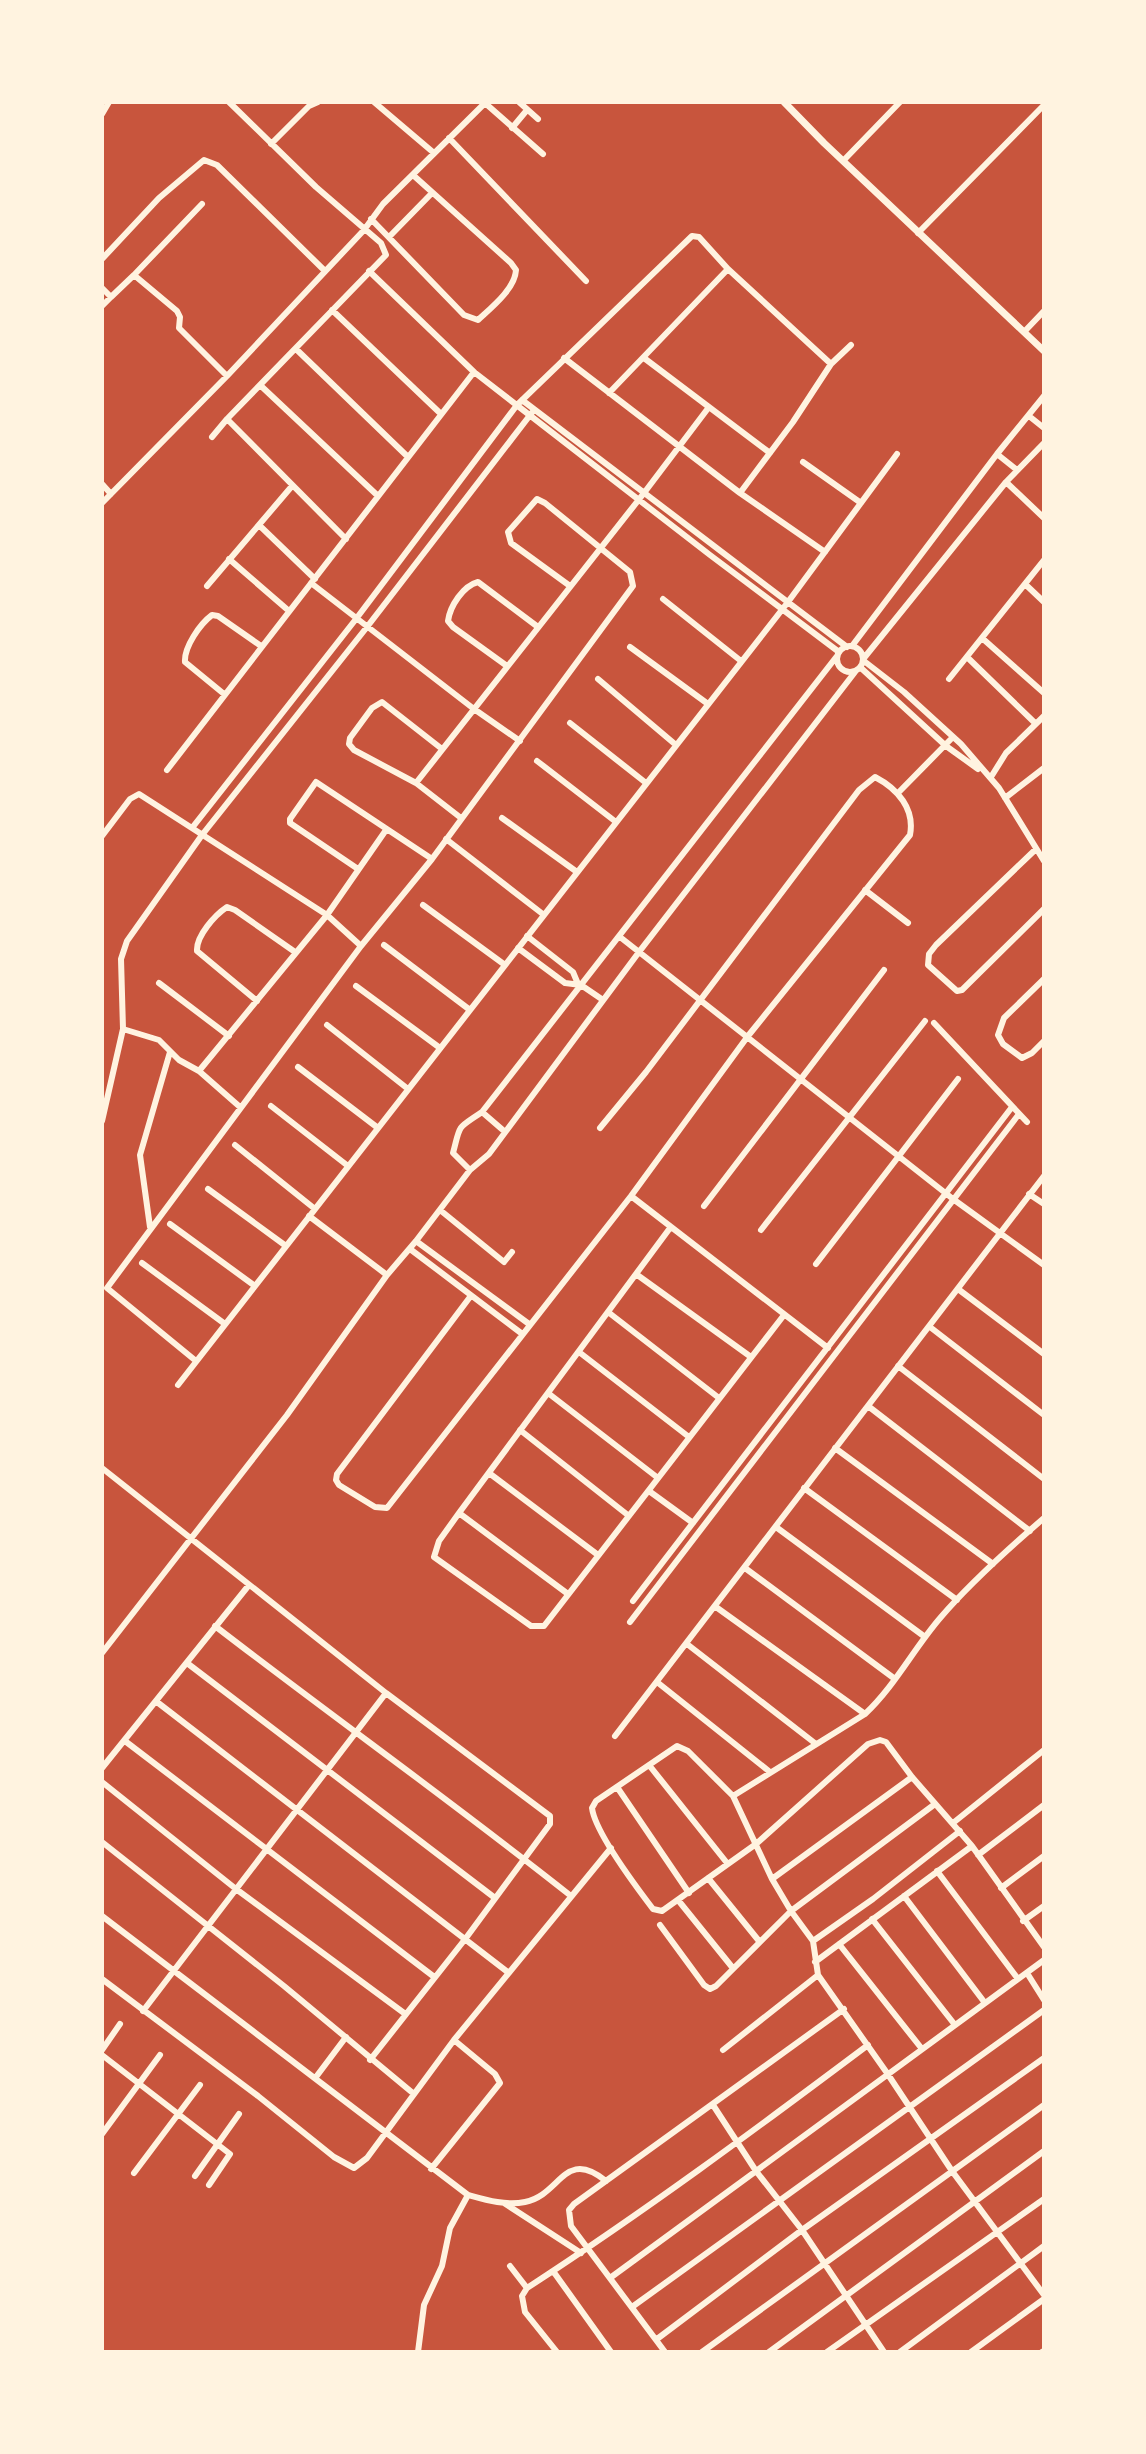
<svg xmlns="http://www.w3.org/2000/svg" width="1146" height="2454" viewBox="0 0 1146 2454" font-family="'Exo 2',sans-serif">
<rect width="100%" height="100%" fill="#c8553d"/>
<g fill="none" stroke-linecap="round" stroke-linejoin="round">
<path stroke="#fff3e0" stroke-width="6" d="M374,102L434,153
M519,102L538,119
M485,103L543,154
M102,114L109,102
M512,128L527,110
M449,138L586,281
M271,144L309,106L318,102
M843,161L900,102
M371,219L464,315L478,320C491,308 515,289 516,270L511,263L413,175
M918,233L1044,105
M389,237L432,193
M102,259L159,198L204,160L217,165L325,271
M369,271L474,372L710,555L839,652
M134,275L202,204
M102,288L111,297L134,275L177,311L180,317L179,328L227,376
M102,306L111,297
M332,310L441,414
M1024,332L1044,311
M296,349L408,457
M564,358L740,493L825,552
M644,358L770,453
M260,385L378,496
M609,393L728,269
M522,400L847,647
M1029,416L1044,428
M227,419L346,539
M212,437L227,419L386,255L381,243L316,187L229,102
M997,454L1017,470
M803,462L861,503
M1006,482L1044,518
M102,484L111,494
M740,493L793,422L831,364L851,345
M102,503L227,376L364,230L383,204L486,102
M260,526L315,579
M229,559L289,611
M311,583L474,709L520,741
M1025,584L1044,602
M207,586L292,486
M663,599L741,661
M982,638L1044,693
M837 659a13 13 0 1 1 26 0a13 13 0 1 1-26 0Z
M852,646L997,454L1044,396
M630,647L708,704
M967,657L1036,724
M864,658L1006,482L1044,443
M864,661L904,692L961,744L999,788L1044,861
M507,666L453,627L448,621C450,606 463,586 478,582L538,627
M861,668L946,746L978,769
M598,679L676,745
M949,679L1044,560
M224,694L185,662C184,647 200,624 212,615L218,616L261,646
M570,723L646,783
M442,749L382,702L372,708L350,738L349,744L354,750L416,783L461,818
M537,761L616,822
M167,770L474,372
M991,777L1006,753L1044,716
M416,783L644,493L709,407
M898,793L953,737
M1005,798L1044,768
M502,818L577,872
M192,828L356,619L517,405L692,236L699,237L728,269L831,364
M102,836L130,799L139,794L327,915L361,946
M446,839L544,915
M1036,849L936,945L929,954L928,965L957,991L962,990L1044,909
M358,869L290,823V819L316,782L432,859
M865,890L908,923
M423,905L505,965
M527,936L573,972L578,984
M620,937L953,1199L1044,1265
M384,945L470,1010
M518,948L565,983L581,985L603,1000
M1044,979L1004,1018L998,1035L1003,1044L1022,1058L1032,1053L1044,1041
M159,983L229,1036
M356,986L440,1048
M257,1001L197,951C196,936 215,915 227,907L235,910L295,952
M934,1023L1027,1122
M327,1025L408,1089
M123,1029L159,1040L179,1060L199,1071L240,1107
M298,1067L378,1128
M199,1071L327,915L386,830
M271,1106L348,1166
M102,1121L123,1029L121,959L127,941L202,835L367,627L534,410
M504,1131L482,1112L837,656
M235,1145L315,1209
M470,1170L453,1153C461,1123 456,1130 482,1112
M208,1189L286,1246
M1029,1194L1044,1204
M631,1196L828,1348
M704,1206L884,970
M440,1210L504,1262L512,1252
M309,1216L387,1275
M170,1224L255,1286
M150,1227L140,1155L170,1052
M670,1228L459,1513L439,1541L434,1557L531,1626H544L784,1315
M761,1230L925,1021
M416,1241L529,1324
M410,1249L521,1333
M142,1263L225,1324
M816,1264L958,1079
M636,1274L751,1357
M958,1289L1044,1354
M470,1297L337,1474L336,1480L339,1485L375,1507L387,1508L631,1196L748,1036L910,835C915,809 898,789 875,777L859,790L646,1072L600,1128
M608,1312L719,1398
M930,1327L1044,1415
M579,1352L689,1437
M196,1361L107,1288L361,946L432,859L633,586L630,572L545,503L537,499L508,532L511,543L570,586
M898,1366L1044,1479
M178,1385L788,602L897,454
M548,1393L658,1478
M868,1406L1030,1531
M520,1430L629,1516
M835,1448L993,1564
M102,1468L386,1693L550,1816V1824L466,1938L370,2060
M489,1473L598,1555
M804,1488L957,1600
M649,1491L693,1523
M459,1513L568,1594
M776,1527L925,1637
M745,1568L895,1679
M633,1601L1012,1107
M716,1607L865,1714
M630,1622L1019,1114
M215,1626C333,1717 454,1803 571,1896
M687,1644L816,1744
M102,1653L287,1415L387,1275L416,1241L470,1170L489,1154L639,952L855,672
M187,1663L495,1898
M657,1682L770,1772
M157,1702L509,1973
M615,1736L1044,1176
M125,1741L433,1976
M649,1765L727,1863
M102,1768L249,1585
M102,1782L236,1889L404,2013
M617,1787L689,1893
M733,1796L865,1714C895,1686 914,1648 941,1617C972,1581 1008,1549 1044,1518
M953,1823L1044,1750
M102,1842L284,1986L414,2094
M978,1855L1044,1805
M937,1871L1018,1979
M708,1878L759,1941
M772,1879L912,1777
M1001,1888L1044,1856
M904,1896L985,2003
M678,1900L732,1967
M102,1916L468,2195C486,2200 506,2206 525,2202C561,2195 564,2147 606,2181
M872,1919L955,2025
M1023,1921L1044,1906
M660,1925L704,1985L710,1989L716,1986L791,1911L935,1804
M813,1941L873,1899L960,1831
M839,1944L922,2049
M1044,1947L972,1846L912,1777L886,1742L880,1740L868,1744L756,1844L662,1911L653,1909C637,1888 595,1832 592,1808L596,1801L677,1746L688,1751L733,1796L772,1879L791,1911L813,1941L818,1975L887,2073L952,2171L1044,2295
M815,1962L972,1846
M1027,1973L1044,2000
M102,1979L258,2096L334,2157L354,2168L367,2158L454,2040L611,1848
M143,2011L386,1693
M102,2050L120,2024
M723,2050L818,1975
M102,2055L230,2154L209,2185
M316,2077L346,2037
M713,2105L756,2171L802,2230L884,2352
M102,2134L160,2055
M431,2169L500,2083L495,2074L454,2040
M134,2173L200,2085
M195,2176L239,2114
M504,2203L581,2253
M510,2266L527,2288
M553,2271L611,2352
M610,2278L1044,1960
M632,2307L1044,2010
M657,2339L802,2230L1044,2058
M418,2352L424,2305L442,2266L450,2228L468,2195
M557,2352L525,2312L522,2296L527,2288C644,2212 756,2129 868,2045
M665,2352L571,2226L569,2210L574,2204L844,2009
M702,2352L1044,2105
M769,2352L1044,2151
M827,2352L1044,2199
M900,2352L1044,2246
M971,2352L1044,2299
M1042,2352L1044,2351"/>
<path stroke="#fff3e0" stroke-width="7" d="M784,102L824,143L1044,351"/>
</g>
<rect width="1146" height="2454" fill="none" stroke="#fff3e0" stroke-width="208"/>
</svg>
